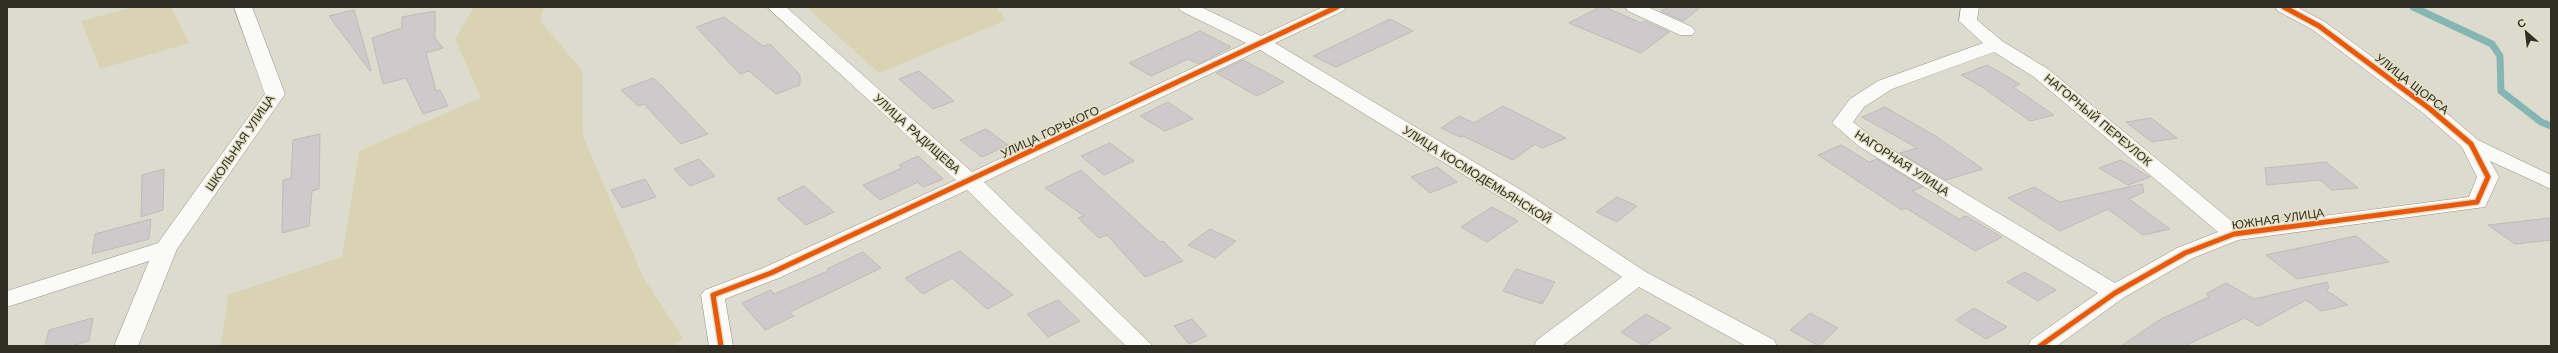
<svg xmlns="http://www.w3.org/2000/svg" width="2558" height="353" viewBox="0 0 2558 353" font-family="'Work Sans',sans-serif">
<rect width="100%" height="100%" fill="#dddbcd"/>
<path fill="#d9d3b3" d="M133,7H171L189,43L100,69L81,21Z
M474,7H544L540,21L582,70L583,136L643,277L683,338L673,346H221L228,295L342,257L359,151L481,98L455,39Z
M806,7H996L1006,20L879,73Z"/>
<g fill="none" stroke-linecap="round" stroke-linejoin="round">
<path stroke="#87b5b3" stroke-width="7" d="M2413,7L2492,44L2500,56L2501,91L2541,122L2551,126"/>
</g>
<path fill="#d0c9cb" stroke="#bebbb8" d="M1600,7H1605L1641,23L1645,21L1669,32L1641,53L1569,23Z
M1669,7H1701L1683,21L1661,11Z
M354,10L371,70L370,71L329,16Z
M435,11V38L443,48L426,53L436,91L440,90L448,106L423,114L406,78L383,84L372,38L402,28V17Z
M724,17L763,46L770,44L800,75V85L776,94L749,71L740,74L696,27Z
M1390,19L1413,31L1336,67L1313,56Z
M1200,31L1231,47L1199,64L1188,59L1151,76L1129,63Z
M1243,60L1284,82L1257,96L1216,73Z
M1987,65L2020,84L2013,87L2054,115L2030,121L1982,87L1961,75Z
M919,71L954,101L933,109L899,79Z
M653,78L662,86L708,134L681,144L644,104L638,106L621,90Z
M1168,102L1193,119L1165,131L1140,116Z
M1503,106L1566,138L1542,148L1535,144L1513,160L1463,136L1460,137L1441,128L1459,116L1474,123Z
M1885,107L1937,137L1983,169L1946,180L1900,153L1917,148L1862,117Z
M2151,118L2177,138L2152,142L2126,122Z
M986,129L1008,145L982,157L960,140Z
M320,134L319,189L312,191L309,226L282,233L283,180L291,178L293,140Z
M1110,143L1134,161L1104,175L1081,156Z
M1841,145L1869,162L1877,159L1923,187L1912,191L1959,219L1966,216L2002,237L1975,251L1906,208L1902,210L1818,155Z
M918,156L943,179L923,187L918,182L880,200L863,185L902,168L899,165Z
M699,159L715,176L690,186L674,169Z
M2121,160L2150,177L2128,185L2099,168Z
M2326,162L2358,188L2332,190L2320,180L2267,185L2265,168Z
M1437,167L1457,182L1430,193L1411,177Z
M164,169L163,210L141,217L142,175Z
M1081,170L1160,242L1163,241L1183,261L1145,277L1107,235L1099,238L1078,218L1084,216L1045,188Z
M645,179L656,197L622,208L611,190Z
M2142,184L2144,192L2129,199L2170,229L2143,235L2108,209L2060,231L2008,198L2034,187L2060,202Z
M804,186L834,212L806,225L777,199Z
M1617,197L1637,206L1617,222L1596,212Z
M1492,207L1518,221L1487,242L1461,227Z
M2551,218V240L2515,244L2488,225Z
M151,219L149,239L92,254L95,234Z
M1210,229L1236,241L1215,258L1188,245Z
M2356,236L2389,262L2297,279L2266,255Z
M960,251L1013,295L987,309L952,278L923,294L905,278Z
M863,252L881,268L790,312L794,316L765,330L742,303L771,290L774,294L828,271L827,269Z
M1516,269L1555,282L1542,304L1503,291Z
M2025,272L2056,290L2038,301L2007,282Z
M2327,282L2329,288L2326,290L2348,305L2321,311L2306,300L2258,326L2245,318L2184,346H2121L2161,319L2209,297L2206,294L2226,283L2254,299Z
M1058,300L1080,321L1048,337L1027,314Z
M1974,308L2007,327L1986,339L1956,320Z
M1810,313L1838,328L1819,346L1790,330Z
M1646,314L1671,328L1644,346L1621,332Z
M93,318L89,341L71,346H45L49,330Z
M1192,319L1207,336L1189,344L1174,326Z"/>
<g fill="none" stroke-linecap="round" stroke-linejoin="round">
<defs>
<path id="street" d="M234,7H252L285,94L177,249L138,346H114L149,261L7,307V291L158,243L265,94Z
M767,7H786L972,172L1246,43L1181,11L1178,7H1201L1261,36L1323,7H1346L1343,11L1275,43L1526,193L1646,272L1774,340L1777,346H1746L1639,287L1562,346H1534L1537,340L1622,277L1510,203L1260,50L984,182L1153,346H1126L967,190L779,278L725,299L733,346H709L701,295L705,290L763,268L956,180Z
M1625,7H1648L1692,27L1695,31L1692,35H1680L1628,11Z
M1961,7H1979L1977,20L2002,41L2048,69L2239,227L2469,197L2477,177L2462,147L2423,113L2313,30L2278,11L2275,7H2297L2325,22L2437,105L2478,140L2551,175V189L2490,161L2499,177L2485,207L2238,240L2193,258L2123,298L2057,346H2028L2031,340L2098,293L1860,147L1832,123L1850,99L1878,81L1983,43L1959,21ZM1994,52L2034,77L2218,232L2177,248L2115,283L1874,139L1853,122L1864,107L1892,89Z"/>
</defs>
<use href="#street" stroke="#949288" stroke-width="1"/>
<use href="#street" fill="#fafaf8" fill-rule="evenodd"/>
<defs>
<path id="cycleway" d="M721,346L713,295L771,273L1337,7
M2040,346L2115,293L2185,253L2234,234L2477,202L2488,177L2471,144L2430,109L2319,26L2284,7"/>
</defs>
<use href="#cycleway" stroke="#e4dfc6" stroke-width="8"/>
<use href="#cycleway" stroke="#e8590c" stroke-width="5"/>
</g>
<g text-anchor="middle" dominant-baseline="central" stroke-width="3" stroke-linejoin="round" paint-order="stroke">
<g font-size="12" fill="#312f25" stroke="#e4dfc6">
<text transform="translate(2412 84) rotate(38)">УЛИЦА ЩОРСА</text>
<text transform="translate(2098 120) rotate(40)">НАГОРНЫЙ ПЕРЕУЛОК</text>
<text transform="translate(1050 132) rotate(-25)">УЛИЦА ГОРЬКОГО</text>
<text transform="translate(917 134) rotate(42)">УЛИЦА РАДИЩЕВА</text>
<text transform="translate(240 143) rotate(-56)">ШКОЛЬНАЯ УЛИЦА</text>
<text transform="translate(1902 163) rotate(33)">НАГОРНАЯ УЛИЦА</text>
<text transform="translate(1477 175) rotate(32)">УЛИЦА КОСМОДЕМЬЯНСКОЙ</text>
<text transform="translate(2278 219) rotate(-8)">ЮЖНАЯ УЛИЦА</text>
</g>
</g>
<rect width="2558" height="353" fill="none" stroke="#312f25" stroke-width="16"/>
<g transform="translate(2526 32) rotate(332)" stroke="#e4dfc6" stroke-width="3" paint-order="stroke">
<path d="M0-3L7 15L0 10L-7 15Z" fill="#312f25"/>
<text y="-6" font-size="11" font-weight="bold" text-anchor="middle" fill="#312f25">С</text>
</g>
</svg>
